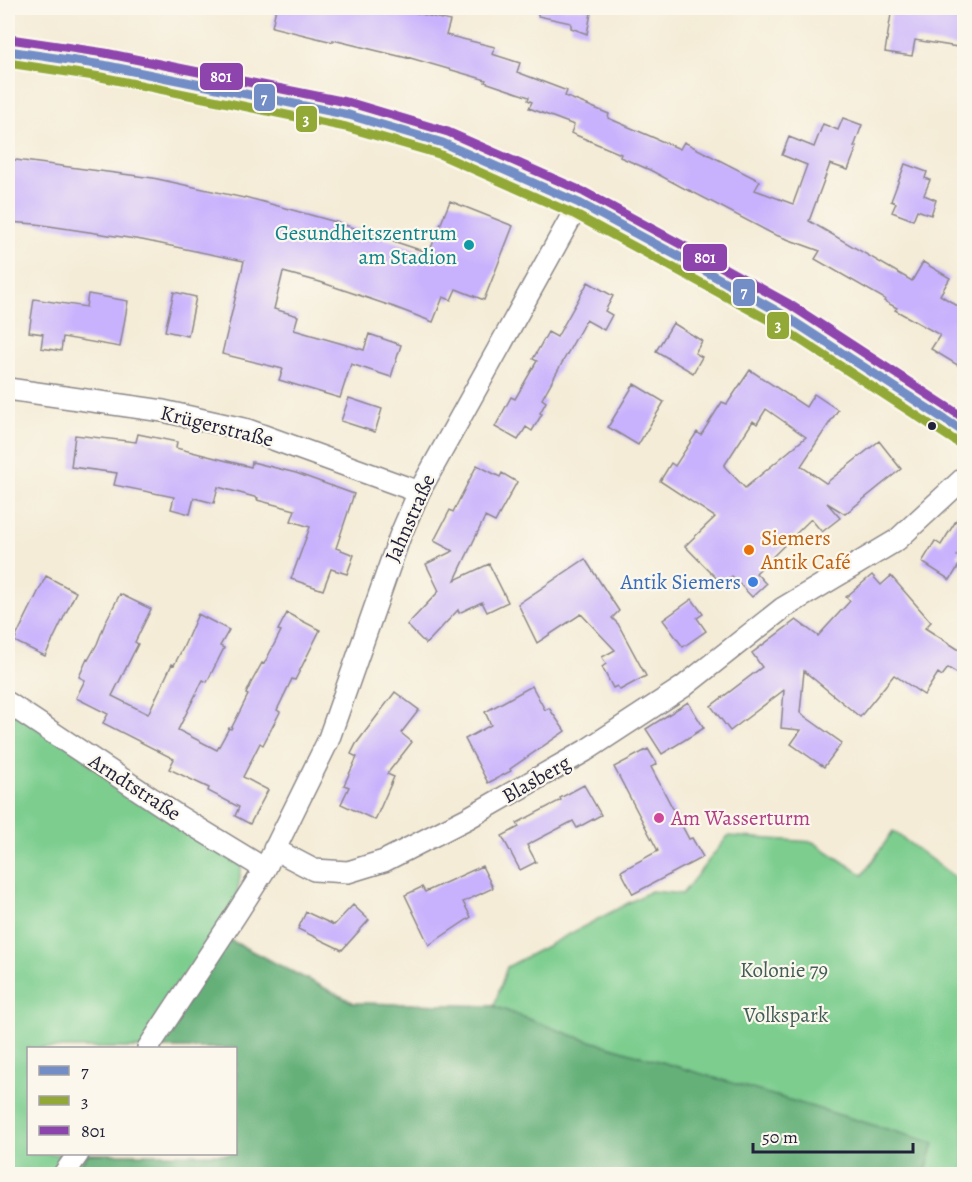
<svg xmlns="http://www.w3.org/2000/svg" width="972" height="1182" viewBox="0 0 972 1182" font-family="Alegreya,serif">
<rect width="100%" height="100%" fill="#fbf7ec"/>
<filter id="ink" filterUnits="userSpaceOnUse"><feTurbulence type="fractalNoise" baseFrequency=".0167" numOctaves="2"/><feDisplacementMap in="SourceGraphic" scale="12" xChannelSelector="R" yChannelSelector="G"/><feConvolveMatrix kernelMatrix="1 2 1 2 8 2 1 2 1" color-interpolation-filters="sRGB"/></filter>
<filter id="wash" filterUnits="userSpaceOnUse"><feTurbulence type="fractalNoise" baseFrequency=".008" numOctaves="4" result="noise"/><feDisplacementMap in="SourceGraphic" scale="24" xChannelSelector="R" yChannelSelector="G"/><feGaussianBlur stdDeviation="1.35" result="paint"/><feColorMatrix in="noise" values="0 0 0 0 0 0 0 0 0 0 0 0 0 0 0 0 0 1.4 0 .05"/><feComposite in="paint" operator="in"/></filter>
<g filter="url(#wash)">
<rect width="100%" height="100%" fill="#f4ecd7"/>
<path fill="#7ccd8e" stroke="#4f7864" stroke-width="1.5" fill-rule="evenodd" d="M8,704L243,857L230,940L354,1003L494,1006L507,967L651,891L682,894L728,836L813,842L863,875L893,831L960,881L964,874V1174H8ZM28,1048H236V1154H28Z"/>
<path fill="#65b079" stroke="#44695a" stroke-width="1.5" d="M229,940L354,1003L494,1006L574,1036L934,1143L925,1174H74L88,1154H236V1048H157Z"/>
<g id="blocks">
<path fill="#c8b1fd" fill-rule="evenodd" d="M276,8H397L450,21L446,35L495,47L492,54L520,63L517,72L567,91L565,96L609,114L608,118L680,149L684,142L760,181L755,190L793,204L807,165L782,155L789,137L814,147L823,124L838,130L843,118L862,125L854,147H857L848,170L830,164L809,221L912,281L923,262L950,278L940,295L964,310V369L931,349L940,335L895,310L897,308L884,301L885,299L815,259L820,251L773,234L689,190V191L650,170L620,157L621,154L571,133L574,125L529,108L532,102L528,100L529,97L485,82L486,80L407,57V58L333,40V42L272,27Z
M538,8H592L587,34L571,28V23L538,16Z
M892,8H964V48L915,40L912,56L885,52Z
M8,159L153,178L244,198L245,197L336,222L429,253L450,201L513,226L484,300L456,289L451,300L443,297L433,322L394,307L320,282L283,272L274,309L298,316L294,330L364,350L369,334L401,345L391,377L351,364L340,398L279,380L283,369L222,354L244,261L142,240L36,224L8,222Z
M905,164L927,172L925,178L930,180L924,195L936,200L931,215L917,210L913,220L892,212L896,203L891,201Z
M588,282L613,296L605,311L612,315L604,330L586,320L542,399L546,402L540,413L542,414L532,431L526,427L518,440L495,427L511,397L515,399L537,361L533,359L548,332L557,337Z
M174,292L196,297L188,336L165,331Z
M88,294L128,301L120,347L63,337L61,351L41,348L43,334L29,332L34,299L86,307Z
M673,323L702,341L695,353L702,357L693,373L656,351Z
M750,370L806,407L814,394L838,410L801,466L826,483L879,441L901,469L845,514L827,503L840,518L822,532L811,519L756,573L766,584L752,597L732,576L723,585L685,546L715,517L660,481L671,463L675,466L697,432L701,435L722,402L727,404ZM766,409L806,437L745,488L724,466L753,421L757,424Z
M634,384L664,402L638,445L608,427Z
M349,398L382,409L375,432L341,421Z
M138,434L177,442L176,448L251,467L252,462L296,473L354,494L336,548L354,555L347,574L331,569L323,590L291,579L310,527L291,521L295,510L257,500L258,498L218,487L214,503L194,498L190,514L171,509L174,497L114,485L117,473L71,467L75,435L136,442Z
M477,465L500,477L502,473L517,482L495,522L485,517L455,580L489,564L508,602L487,612L482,602L459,613L458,610L426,644L407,625L439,591L426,564L453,551L434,541L450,510L453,512Z
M964,508V544L957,556L963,559L950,580L922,562L935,541L941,545Z
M585,559L619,611L612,618L618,624L646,676L620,690L617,686L613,688L602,667L606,664L602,657L615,650L581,614L537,643L518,604Z
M872,575L881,585L891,576L931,622L925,628L964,653V664L958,674L948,668L942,676L938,673L924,695L894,675L860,717L804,671L800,713L842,743L824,767L791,744L801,730L781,728L784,690L730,731L711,706L762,667L752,653L796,620L818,636L850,601L846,597Z
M46,576L76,592L45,656L14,641Z
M120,594L151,609L135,642L138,644L112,696L148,714L172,664L174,665L183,648L198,614L229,630L220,646L224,648L207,682L203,680L178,730L217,750L229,728L231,729L248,695L246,694L251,683L262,663L264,664L281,631L278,630L287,613L320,630L295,680L292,679L277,710L280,712L263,745L260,743L243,777L268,790L250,824L235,816L239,807L208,791L209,788L169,769L174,759L103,723L108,714L76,698L85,680L79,677L87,659L88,660L97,644L106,621Z
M692,599L703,614L697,618L706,631L683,647L663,620Z
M532,686L545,710L549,708L565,731L510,769L511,771L488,783L465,739L491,725L485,712Z
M395,692L419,710L401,733L412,742L387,774L394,777L375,820L341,804L349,787L344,785L357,757L351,754L356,744Z
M688,702L704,728L662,754L646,729Z
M648,749L657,764L651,767L689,839L692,838L703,857L633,894L621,871L658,851L614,767Z
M584,785L601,815L577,828L573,821L527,845L536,862L520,870L502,836L519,827L517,823L561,800L560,798Z
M482,866L493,888L463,902L471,917L429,945L405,895L422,887L425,892Z
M353,905L369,920L342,950L298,929L306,912L334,925Z"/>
</g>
</g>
<g filter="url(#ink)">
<use href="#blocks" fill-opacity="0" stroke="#8b8789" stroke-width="1.5"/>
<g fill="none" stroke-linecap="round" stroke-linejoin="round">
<defs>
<path id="minor" d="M8,389L163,411L248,430L419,492
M8,703L178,816L265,869
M274,849L314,870L348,872L384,861L468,818L585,751L683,687L783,608L897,540L964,478
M148,1048L235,916L265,869L328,741L400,536L419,492L579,203
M64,1174L78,1154"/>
<path id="secondary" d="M8,51L103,65L349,115L443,143L579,203L700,268L782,314L964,432"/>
</defs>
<use href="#minor" stroke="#8b8789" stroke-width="24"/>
<use href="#secondary" stroke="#8b8789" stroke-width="32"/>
<use href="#minor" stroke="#fff" stroke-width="21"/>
<use href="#secondary" stroke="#fae7c3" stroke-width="28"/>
<defs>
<path id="bus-1" d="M8,51L103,65L349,115L443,143L579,203L700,268L782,314L964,432"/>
<path id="bus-2" d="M8,63L101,77L346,127L439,154L574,214L694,279L776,324L957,442"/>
<path id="bus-3" d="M10,39L105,53L351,103L448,132L584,192L706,258L789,304L964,418"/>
</defs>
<use href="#bus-1" stroke="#fbf7ec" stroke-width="14"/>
<use href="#bus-2" stroke="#fbf7ec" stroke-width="14"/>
<use href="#bus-3" stroke="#fbf7ec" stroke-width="14"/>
<use href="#bus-1" stroke="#738ec6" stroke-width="9"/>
<use href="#bus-2" stroke="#92a938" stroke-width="9"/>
<use href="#bus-3" stroke="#8e44ad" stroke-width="9"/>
</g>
</g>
<circle fill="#0f9aa8" stroke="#fbf7ec" stroke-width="2" cx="469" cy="245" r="6"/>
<circle fill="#22223b" stroke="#fbf7ec" stroke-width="2" cx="932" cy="426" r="5"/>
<circle fill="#e8710a" stroke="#fbf7ec" stroke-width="2" cx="749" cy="550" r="6"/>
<circle fill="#3f7fe0" stroke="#fbf7ec" stroke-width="2" cx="753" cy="582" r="6"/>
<circle fill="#d1479c" stroke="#fbf7ec" stroke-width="2" cx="659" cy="818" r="6"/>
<g text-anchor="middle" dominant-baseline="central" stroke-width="4.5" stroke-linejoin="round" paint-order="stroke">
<g font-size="21" fill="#0d838f" stroke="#fbf7ec" text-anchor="end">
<text x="457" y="233">Gesundheitszentrum<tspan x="457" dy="24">am Stadion</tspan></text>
</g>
<g font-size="21" fill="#22223b" stroke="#fbf7ec">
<text transform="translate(217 426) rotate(14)">Krügerstraße</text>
<text transform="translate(410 518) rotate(-66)">Jahnstraße</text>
<text transform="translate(536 779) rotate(-30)">Blasberg</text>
<text transform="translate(135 787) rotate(33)">Arndtstraße</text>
</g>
<g font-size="21" fill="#c56008" stroke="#fbf7ec" text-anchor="start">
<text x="761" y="538">Siemers<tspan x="761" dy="24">Antik Café</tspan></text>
</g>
<g font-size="21" fill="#366cbe" stroke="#fbf7ec" text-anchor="end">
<text x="741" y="582">Antik Siemers</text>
</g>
<g font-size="21" fill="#b23c85" stroke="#fbf7ec" text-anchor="start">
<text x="671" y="818">Am Wasserturm</text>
</g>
<g font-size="21" fill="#425e58" stroke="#fbf7ec">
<text x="784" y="970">Kolonie 79</text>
<text x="786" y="1015">Volkspark</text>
</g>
</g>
<g stroke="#fbf7ec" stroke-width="2">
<rect x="199" y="62" width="45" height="29" rx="6" fill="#8e44ad"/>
<rect x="253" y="83" width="23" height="29" rx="6" fill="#738ec6"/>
<rect x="295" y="105" width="23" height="28" rx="6" fill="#92a938"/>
<rect x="682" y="243" width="46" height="29" rx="6" fill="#8e44ad"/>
<rect x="732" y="278" width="24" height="29" rx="6" fill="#738ec6"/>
<rect x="766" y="311" width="24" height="29" rx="6" fill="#92a938"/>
</g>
<g font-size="16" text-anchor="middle" font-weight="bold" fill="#fff">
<text x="221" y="82">801</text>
<text x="264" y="104">7</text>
<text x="306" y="125">3</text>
<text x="705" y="263">801</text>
<text x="744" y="298">7</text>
<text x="778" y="331">3</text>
</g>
<rect width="972" height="1182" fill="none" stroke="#fbf7ec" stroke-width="30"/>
<rect x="27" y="1047" width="210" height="108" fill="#fbf7ec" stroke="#a4a2a5" stroke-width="1.5"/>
<rect x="39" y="1066" width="30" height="9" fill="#738ec6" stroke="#a4a2a5" stroke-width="1.5"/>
<text x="81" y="1077" font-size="18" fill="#22223b">7</text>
<rect x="39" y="1096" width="30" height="9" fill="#92a938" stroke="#a4a2a5" stroke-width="1.5"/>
<text x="81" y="1107" font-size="18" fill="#22223b">3</text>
<rect x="39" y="1126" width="30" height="9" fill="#8e44ad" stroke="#a4a2a5" stroke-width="1.5"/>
<text x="81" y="1137" font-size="18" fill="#22223b">801</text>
<path d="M753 1143v9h160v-9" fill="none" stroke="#22223b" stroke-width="3"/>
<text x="762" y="1143" font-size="18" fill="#22223b" stroke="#fbf7ec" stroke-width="4.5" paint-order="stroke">50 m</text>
</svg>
